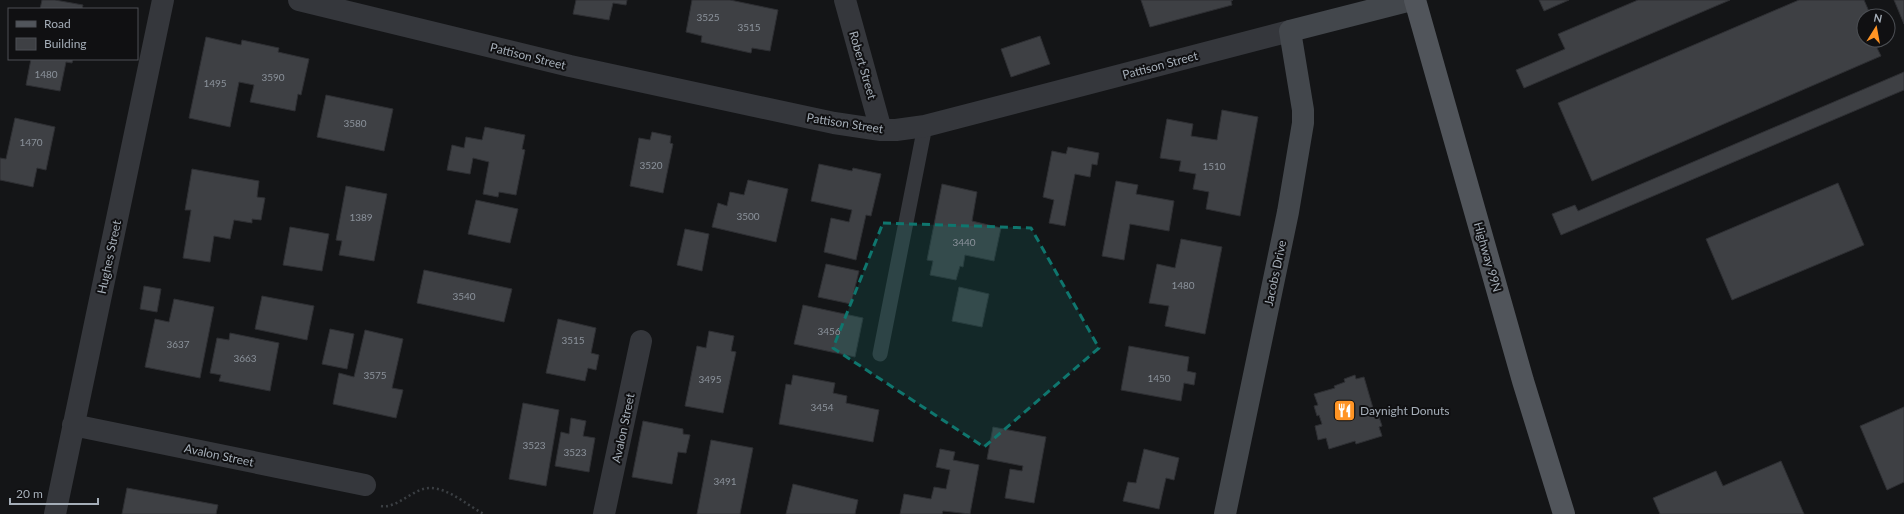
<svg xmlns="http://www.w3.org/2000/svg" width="1904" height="514" viewBox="0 0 1904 514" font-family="Lato,sans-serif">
<rect width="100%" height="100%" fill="#141517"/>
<path fill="#3e4044" stroke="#2e2f33" d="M42,0H55L83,5L82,9H40Z
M576,0H627L626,5L613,3L609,20L573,14Z
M692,0H730L778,10L770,51L752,48L751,53L701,42L702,36L686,32Z
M1141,0H1233L1231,1L1232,5L1150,27Z
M1539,0H1569L1544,11Z
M1638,0H1730L1524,88L1516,70L1565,49L1558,34Z
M1799,0H1864L1871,16H1864V40H1882L1884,45L1877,48L1881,56L1592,181L1558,103Z
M1894,0H1904V24Z
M1040,36L1050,64L1011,77L1001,49Z
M206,37L241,45L242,40L279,48L278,52L309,59L301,95L298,94L295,111L250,102L254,85L239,82L230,127L189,118Z
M31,59H73L72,63L66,62L60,91L26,85Z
M1904,72V90L1561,235L1552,214L1575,205L1578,211Z
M326,95L393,109L384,151L317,137Z
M1222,110L1258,117L1240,216L1206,209L1209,192L1193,189L1196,174L1179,171L1181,161L1160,158L1167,119L1193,124L1191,136L1217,140Z
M15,118L55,127L46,170L37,168L33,187L0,180V158L6,159Z
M485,127L525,135L522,149L525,150L516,195L499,192L498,197L483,194L489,162L473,158L470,174L447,170L452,145L464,148L466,137L482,140Z
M652,132L671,136L670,143L673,144L663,193L630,186L639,138L650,140Z
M1068,147L1099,153L1097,165L1092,164L1090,177L1075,174L1065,226L1049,223L1054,200L1043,197L1052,151L1066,154Z
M819,164L852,171L853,168L881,174L871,216L866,215L856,260L824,252L831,218L849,222L852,210L811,201Z
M192,169L259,181L257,197L265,198L261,220L252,219V223L234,220L230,239L214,236L210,262L183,258L191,210H185Z
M748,180L788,189L776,242L712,227L718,203L727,206L730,192L744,195Z
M1116,181L1138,185L1136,194L1174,201L1169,231L1130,224L1124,260L1102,256Z
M1838,183L1864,245L1732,300L1706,239Z
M942,184L977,192L972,221L1001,228L994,261L965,255L963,267L960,266L956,280L930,275L933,261L927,260Z
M346,186L387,194L374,261L339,255L342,241L336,240Z
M476,200L518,209L510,243L468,234Z
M290,227L329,234L322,271L283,265Z
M685,229L709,234L702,271L677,265Z
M1181,239L1222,247L1205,334L1165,326L1169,306L1149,303L1157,264L1175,268Z
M826,264L859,271L851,304L818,297Z
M424,270L512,289L504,322L417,303Z
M144,286L161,289L157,312L140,309Z
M959,287L989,294L982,327L952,321Z
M262,296L314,306L307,340L255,329Z
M174,299L214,307L200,378L145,367L155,319L169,322Z
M803,305L863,318L855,357L794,344Z
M558,319L596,328L591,353L599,355L596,370L588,368L585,381L546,373Z
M330,329L354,334L347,369L322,364Z
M365,330L403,339L392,388L403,390L396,418L333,404L339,373L354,377Z
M709,331L734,336L731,351L736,352L723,413L685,406L697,346L706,348Z
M230,333L279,343L270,391L219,381L221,375L210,373L217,338L229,340Z
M1129,346L1189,357L1187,371L1196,373L1194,385L1184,383L1181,401L1121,390Z
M793,375L835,383L833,393L847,396L846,403L879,410L873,442L779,424L786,384L791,385Z
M1355,375L1356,379L1364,377L1375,415L1378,414L1382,426L1379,427L1382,436L1356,444L1355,441L1329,449L1326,438L1318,440L1315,426L1322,424L1319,415L1317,416L1314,406L1318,405L1314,394L1335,388L1334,386L1345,382L1344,379Z
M523,403L559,410L546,486L509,479Z
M1904,407V482L1887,490L1860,426Z
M571,418L586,421L583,436L595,438L589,472L555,466L561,432L569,434Z
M643,421L683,429V434L690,435L686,453L678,452L672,484L632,477Z
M993,427L1046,437L1034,503L1005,498L1010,469L1022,471L1023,466L987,459Z
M711,440L753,448L740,514H697Z
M940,449L955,452L953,460L979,465L970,514L943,511L942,514H900L904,494L931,499L934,487L946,489L950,470L936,467Z
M1144,449L1179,458L1174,480L1166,478L1159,509L1123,501L1128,482L1136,483Z
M1781,461L1804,514H1660L1653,498L1716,471L1723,486Z
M793,484L858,500L855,514H786Z
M127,488L218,505L216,514H122Z"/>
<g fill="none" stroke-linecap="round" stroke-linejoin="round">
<path stroke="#3b3f43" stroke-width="2.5" stroke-dasharray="2 3" stroke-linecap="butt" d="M381,506C397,509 413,488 430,488C449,488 468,506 484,514"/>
<path stroke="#35373c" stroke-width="15" d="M880,354L925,126"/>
<path stroke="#35373c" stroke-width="22" d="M299,0L570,66L834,123L881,130H896L925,126L1290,31
M845,0L881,130
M73,425L365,485
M55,514L163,0
M604,514L641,341"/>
<path stroke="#43474c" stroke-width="22" d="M1225,514L1288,212L1303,123V110L1290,31L1411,0"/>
<path stroke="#51555b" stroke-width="22" d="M1415,0L1523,381L1564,514"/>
</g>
<path fill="#0f766e" fill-opacity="0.2" stroke="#0f766e" stroke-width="3" stroke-dasharray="8 5" stroke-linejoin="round" d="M883,223L1031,228L1099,348L984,447L833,348Z"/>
<defs>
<symbol id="restaurant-square" viewBox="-11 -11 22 22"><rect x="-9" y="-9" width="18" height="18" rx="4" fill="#ff9424" stroke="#101012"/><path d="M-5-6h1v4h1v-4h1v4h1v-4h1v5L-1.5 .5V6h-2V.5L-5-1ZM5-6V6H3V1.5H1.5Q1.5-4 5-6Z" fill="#fff"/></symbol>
</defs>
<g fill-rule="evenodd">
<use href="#restaurant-square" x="1332" y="398" width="25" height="25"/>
</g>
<g text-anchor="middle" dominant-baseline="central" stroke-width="4" stroke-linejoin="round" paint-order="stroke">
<g font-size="10" fill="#8b929b">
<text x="708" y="17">3525</text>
<text x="749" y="27">3515</text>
<text x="46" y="74">1480</text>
<text x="273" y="77">3590</text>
<text x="215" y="83">1495</text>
<text x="355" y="123">3580</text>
<text x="31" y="142">1470</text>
<text x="651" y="165">3520</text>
<text x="1214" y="166">1510</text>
<text x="748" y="216">3500</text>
<text x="361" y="217">1389</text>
<text x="964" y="242">3440</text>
<text x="1183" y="285">1480</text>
<text x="464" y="296">3540</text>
<text x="829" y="331">3456</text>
<text x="573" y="340">3515</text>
<text x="178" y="344">3637</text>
<text x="245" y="358">3663</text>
<text x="375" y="375">3575</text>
<text x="1159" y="378">1450</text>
<text x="710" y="379">3495</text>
<text x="822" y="407">3454</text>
<text x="534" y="445">3523</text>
<text x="575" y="452">3523</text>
<text x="725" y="481">3491</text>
</g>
<g font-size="12" fill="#a5aeb8" stroke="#101012">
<text transform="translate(528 56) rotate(14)">Pattison Street</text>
<text transform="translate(863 65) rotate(74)">Robert Street</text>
<text transform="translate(1160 65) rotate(-15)">Pattison Street</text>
<text transform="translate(845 123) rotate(9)">Pattison Street</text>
<text transform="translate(109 257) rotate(-78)">Hughes Street</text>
<text transform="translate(1488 257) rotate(74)">Highway 99N</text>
<text transform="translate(1275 273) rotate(-78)">Jacobs Drive</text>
<text transform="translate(623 428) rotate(-78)">Avalon Street</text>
<text transform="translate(219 455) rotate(12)">Avalon Street</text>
</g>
<g font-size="12" fill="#a5aeb8" stroke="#101012" text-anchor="start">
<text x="1360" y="410">Daynight Donuts</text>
</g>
</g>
<rect x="8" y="8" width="130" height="52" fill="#101012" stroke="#4c4f54"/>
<rect x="16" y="21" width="20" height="6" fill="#51555b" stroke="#4c4f54"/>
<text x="44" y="28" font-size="12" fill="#a5aeb8">Road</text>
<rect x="16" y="38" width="20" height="12" fill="#3e4044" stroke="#4c4f54"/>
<text x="44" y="48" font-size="12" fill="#a5aeb8">Building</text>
<g transform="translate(1876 28) rotate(11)"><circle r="19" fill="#101012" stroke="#4c4f54"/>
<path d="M0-3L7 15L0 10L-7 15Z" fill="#ff9424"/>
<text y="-6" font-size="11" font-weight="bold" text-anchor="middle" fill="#a5aeb8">N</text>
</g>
<path d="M10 498v6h88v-6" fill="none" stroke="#a5aeb8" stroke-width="2"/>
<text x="16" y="498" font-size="12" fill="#a5aeb8" stroke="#101012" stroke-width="3" paint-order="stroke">20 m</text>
</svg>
